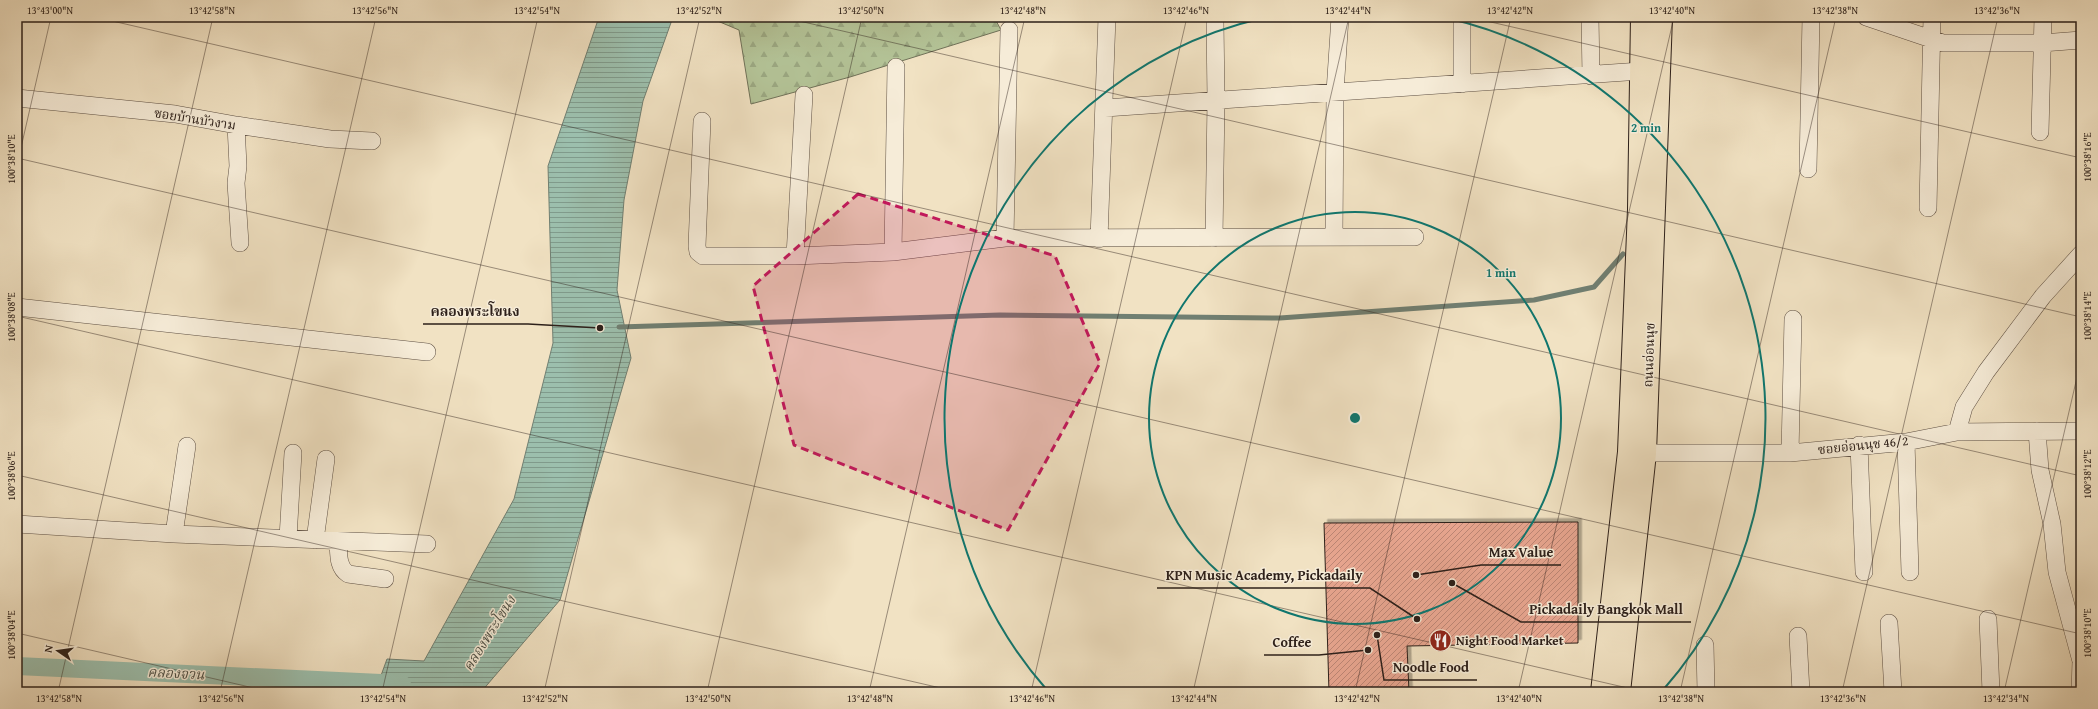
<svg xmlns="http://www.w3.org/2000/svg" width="2098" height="709" viewBox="0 0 2098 709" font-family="'Gentium Book Plus','Noto Serif Thai',serif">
<defs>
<pattern id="forest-firs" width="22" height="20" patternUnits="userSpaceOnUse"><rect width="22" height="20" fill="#b4c498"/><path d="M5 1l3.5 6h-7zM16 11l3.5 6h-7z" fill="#9ba882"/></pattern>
<pattern id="water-rules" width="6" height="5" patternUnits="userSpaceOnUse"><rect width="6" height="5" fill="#9cbfad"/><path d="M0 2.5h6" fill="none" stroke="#809b8c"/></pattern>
<pattern id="building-hatch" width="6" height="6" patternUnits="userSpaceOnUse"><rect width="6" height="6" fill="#e7a58f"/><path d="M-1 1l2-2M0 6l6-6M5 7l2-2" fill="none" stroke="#bc8674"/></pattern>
<filter id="shadow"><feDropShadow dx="3.5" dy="-3.5" stdDeviation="0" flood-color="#0004"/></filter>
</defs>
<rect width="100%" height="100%" fill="#f1e2c3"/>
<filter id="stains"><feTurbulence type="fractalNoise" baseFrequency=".005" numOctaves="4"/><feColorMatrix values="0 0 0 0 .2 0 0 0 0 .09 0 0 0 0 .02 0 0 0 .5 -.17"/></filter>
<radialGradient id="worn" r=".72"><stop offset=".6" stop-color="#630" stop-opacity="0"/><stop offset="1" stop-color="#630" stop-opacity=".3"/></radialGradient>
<path fill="url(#forest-firs)" stroke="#707259" d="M708,17H994L1001,30L850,77L751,104L739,30Z"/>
<path fill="url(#water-rules)" stroke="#707f72" d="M599,17H673L643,101L624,200L617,290L631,358L560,600L481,692H375L387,659L424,661L514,499L553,343L548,166Z"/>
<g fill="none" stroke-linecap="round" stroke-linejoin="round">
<path stroke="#707f72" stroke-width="5" d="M619,327L1000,315L1280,318L1534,300L1594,287L1623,254"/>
<path stroke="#9cbfad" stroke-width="18" d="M17,666L402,684"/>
</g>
<path fill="url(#building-hatch)" stroke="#2d201a" filter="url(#shadow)" d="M1578,522V643L1407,646L1409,692H1329L1324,523Z"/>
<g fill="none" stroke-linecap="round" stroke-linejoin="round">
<defs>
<path id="street" d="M1590,17L1591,76
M1866,17L1943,43H2042L2081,40
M1462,84V17
M17,98L175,114L236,125L330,139L372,141
M1105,108L1641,71
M702,121L697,246L698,252L703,256H795L893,252L1005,238L1415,237
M236,125L238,166L236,183L240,243
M2040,132L2043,17
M1808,169L1811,17
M1928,208L1932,17
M1334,237L1335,92L1340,17
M1005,238L1009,30
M1214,238L1216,100L1215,21
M1099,239L1107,17
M893,252L896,67
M795,256L804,95
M17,307L427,352
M2037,431L2040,470L2052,524L2057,572L2081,661L2080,692
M1957,432L1964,407L1986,372L2043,296L2081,254
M1906,442L1910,572
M1859,445L1864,572
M1645,453H1790L1906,442L1957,432L2080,431
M1790,453L1793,319
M17,524L174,534L427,544
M174,534L187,446
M288,538L293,453
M315,540L326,459
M338,541C339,553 337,567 348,574L385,579
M1988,619L1991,692
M1889,623L1893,692
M1798,636L1801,692
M1705,645L1706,692"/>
<path id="primary" d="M1602,692L1629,452L1639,209L1642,17
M1619,692L1645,453L1661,17"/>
</defs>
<use href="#street" stroke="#5e5044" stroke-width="18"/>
<use href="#primary" stroke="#2d201a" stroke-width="24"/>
<use href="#street" stroke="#f6ecd8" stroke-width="17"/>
<use href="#primary" stroke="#f1e2c3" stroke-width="22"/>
</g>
<path fill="#c2185b" fill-opacity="0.2" stroke="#c2185b" stroke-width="3" stroke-dasharray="8 5" stroke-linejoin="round" d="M858,194L1055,256L1100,363L1008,530L794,445L753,286Z"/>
<path fill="none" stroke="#2d201a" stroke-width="1" stroke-opacity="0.45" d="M95,17L2081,476M782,17L2081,317M1469,17L2081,158M17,158L2081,634M17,165L51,17M17,316L1645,692M17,475L958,692M17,633L271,692M58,692L213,17M220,692L376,17M382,692L538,17M544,692L700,17M707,692L862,17M869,692L1025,17M1031,692L1187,17M1193,692L1349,17M1355,692L1511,17M1518,692L1674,17M1680,692L1836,17M1842,692L1998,17M2004,692L2081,360"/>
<g fill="none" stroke="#0f766e" stroke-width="2">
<circle cx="1355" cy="418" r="206"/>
<path d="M1047 690A411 411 0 0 1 1263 18M1447 18A411 411 0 0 1 1663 690"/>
</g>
<defs>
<symbol id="restaurant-disc" viewBox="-11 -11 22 22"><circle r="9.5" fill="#8f2418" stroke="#f6ecd8"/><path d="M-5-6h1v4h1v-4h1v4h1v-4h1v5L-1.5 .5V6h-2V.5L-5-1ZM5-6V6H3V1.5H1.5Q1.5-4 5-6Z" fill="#fff"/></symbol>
</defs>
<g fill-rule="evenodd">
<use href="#restaurant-disc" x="1428" y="628" width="25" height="25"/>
</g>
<g text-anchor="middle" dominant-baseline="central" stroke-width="3" stroke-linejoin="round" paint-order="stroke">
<g font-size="13" fill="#2d201a" stroke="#f6ecd8">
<text transform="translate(195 119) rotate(9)">ซอยบ้านบัวงาม</text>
<text transform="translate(1649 355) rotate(-88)">ถนนอ่อนนุช</text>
<text transform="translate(1863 445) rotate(-6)">ซอยอ่อนนุช 46/2</text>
</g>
<g font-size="13" font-weight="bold" fill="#2d201a" stroke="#f6ecd8" text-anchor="start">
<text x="1456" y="640">Night Food Market</text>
</g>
<g font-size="14" font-style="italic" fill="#4e5046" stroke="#f6ecd8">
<text transform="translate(489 633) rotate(-58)">คลองพระโขนง</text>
<text transform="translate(176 673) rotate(3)">คลองจวน</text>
</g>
</g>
<circle cx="1355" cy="418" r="6" fill="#0f766e" stroke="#f6ecd8" stroke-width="2"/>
<g font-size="12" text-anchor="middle" font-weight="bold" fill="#0f766e" stroke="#f6ecd8" stroke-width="3" stroke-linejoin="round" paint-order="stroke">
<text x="1646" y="132">2 min</text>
<text x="1501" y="277">1 min</text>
</g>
<path fill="none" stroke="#2d201a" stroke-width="1.5" d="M600 328L528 324H423M1416 575L1481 565H1561M1417 619L1370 588H1157M1452 583L1521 622H1691M1368 650L1319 655H1264M1377 635L1384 680H1477"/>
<g fill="#2d201a" stroke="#f6ecd8" stroke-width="1.5">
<circle cx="600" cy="328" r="4"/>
<circle cx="1416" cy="575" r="4"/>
<circle cx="1417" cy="619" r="4"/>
<circle cx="1452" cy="583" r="4"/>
<circle cx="1368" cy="650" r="4"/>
<circle cx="1377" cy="635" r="4"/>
</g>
<g font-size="14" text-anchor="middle" font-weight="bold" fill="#2d201a" stroke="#f6ecd8" stroke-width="3" stroke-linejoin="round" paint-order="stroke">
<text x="475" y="316">คลองพระโขนง</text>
<text x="1521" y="557">Max Value</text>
<text x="1264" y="580">KPN Music Academy, Pickadaily</text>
<text x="1606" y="614">Pickadaily Bangkok Mall</text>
<text x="1292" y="647">Coffee</text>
<text x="1431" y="672">Noodle Food</text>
</g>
<rect width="2098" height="709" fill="none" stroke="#f1e2c3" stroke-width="44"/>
<g transform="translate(58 651) rotate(283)" stroke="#f6ecd8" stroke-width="3" paint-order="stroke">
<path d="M0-3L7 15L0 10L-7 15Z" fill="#2d201a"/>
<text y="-6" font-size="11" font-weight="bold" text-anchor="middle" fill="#2d201a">N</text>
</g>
<rect x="22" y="22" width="2054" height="665" fill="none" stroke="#2d201a" stroke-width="1.5"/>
<g font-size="10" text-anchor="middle" fill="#2d201a">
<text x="50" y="14">13°43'00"N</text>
<text x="212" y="14">13°42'58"N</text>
<text x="375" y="14">13°42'56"N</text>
<text x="537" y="14">13°42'54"N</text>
<text x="699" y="14">13°42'52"N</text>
<text x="861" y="14">13°42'50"N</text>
<text x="1023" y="14">13°42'48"N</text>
<text x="1186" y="14">13°42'46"N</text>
<text x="1348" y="14">13°42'44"N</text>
<text x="1510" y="14">13°42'42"N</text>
<text x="1672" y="14">13°42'40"N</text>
<text x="1835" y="14">13°42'38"N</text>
<text x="1997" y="14">13°42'36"N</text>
<text transform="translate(2087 157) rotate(-90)" y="4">100°38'16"E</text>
<text transform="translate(11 159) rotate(-90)" y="4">100°38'10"E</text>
<text transform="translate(2087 316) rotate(-90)" y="4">100°38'14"E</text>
<text transform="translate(11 317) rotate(-90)" y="4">100°38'08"E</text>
<text transform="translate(2087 474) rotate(-90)" y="4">100°38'12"E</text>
<text transform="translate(11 476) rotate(-90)" y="4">100°38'06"E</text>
<text transform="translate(2087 633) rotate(-90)" y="4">100°38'10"E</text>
<text transform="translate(11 635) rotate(-90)" y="4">100°38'04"E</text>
<text x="59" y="702">13°42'58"N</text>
<text x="221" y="702">13°42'56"N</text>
<text x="383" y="702">13°42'54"N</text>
<text x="545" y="702">13°42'52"N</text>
<text x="708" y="702">13°42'50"N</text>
<text x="870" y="702">13°42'48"N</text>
<text x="1032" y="702">13°42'46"N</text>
<text x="1194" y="702">13°42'44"N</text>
<text x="1357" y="702">13°42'42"N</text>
<text x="1519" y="702">13°42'40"N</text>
<text x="1681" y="702">13°42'38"N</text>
<text x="1843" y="702">13°42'36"N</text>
<text x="2006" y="702">13°42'34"N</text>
</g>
<rect width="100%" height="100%" filter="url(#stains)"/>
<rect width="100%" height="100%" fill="url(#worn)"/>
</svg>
